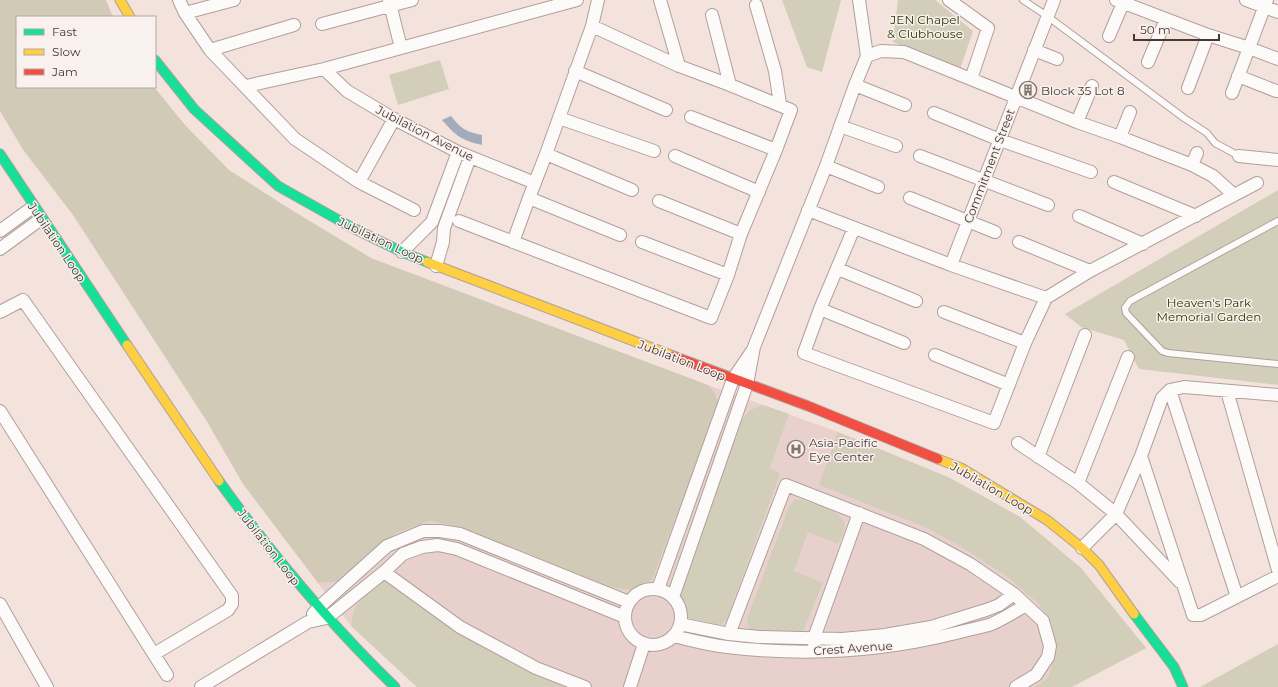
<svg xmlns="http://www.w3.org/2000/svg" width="1278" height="687" viewBox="0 0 1278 687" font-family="Montserrat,sans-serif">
<rect width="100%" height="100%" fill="#f4e2dc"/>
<path fill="#e8d1cd" d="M708,385L838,432L950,478L1020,517L1081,568L1146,648L1069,687H417L351,626L318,583L337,582L396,533L430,521L464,528L715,393Z"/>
<path fill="#d3ceba" d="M782,0H841L822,72L807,67Z
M898,0H935L973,31L960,69L893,42Z
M440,60L449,89L398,105L389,75Z
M1278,190V385L1139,369L1124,340L1081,327L1065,314Z
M763,405L789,414L770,468L780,474L727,619C716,634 703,624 688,619L683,605L677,596L740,422L750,410Z
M838,432L950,478L1020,517L1081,568L1146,648L1072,687H1035L1048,678L1055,656V638L1051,622L1038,603L1006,576L965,549L925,527L819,485Z
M794,499C807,501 845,510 845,526C845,531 840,539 838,544L808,532L794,571L823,583L804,629L798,636L753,631L748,626L747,619L788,509Z
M382,579L454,631L535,675L567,687H417L351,626L354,609L364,597Z
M1278,644V687H1200Z"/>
<path fill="#d0cab7" d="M0,0H106L113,17H17V87H154L185,125L229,170L290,209L371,258L708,385L715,393L719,405L652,580C633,593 630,591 608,586L464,528L430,521L396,533L337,582L318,583L243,484L206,420L73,215L24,151L0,111Z"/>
<path fill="#a3acba" d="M451,116C461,129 467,132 482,135V145C461,140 456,136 442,120Z"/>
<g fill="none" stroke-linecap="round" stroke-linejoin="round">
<defs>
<path id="lane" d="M1023,0L1047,16L1184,118L1207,133L1215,143L1239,156
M1278,221L1130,301L1125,308L1126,313L1162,351L1168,353L1278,364"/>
<path id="street" d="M179,0L185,13L210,50L295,139L359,182L414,210
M389,0L401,48
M660,0L679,66
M859,0L867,56
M949,0L988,28L971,79
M1116,0L1208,35L1249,48L1278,59
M1246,0L1278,12
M756,5L775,71L780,104
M185,13L234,0
M712,15L730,85
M322,24L412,0
M1109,36L1123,3
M210,50L294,25
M1034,50L1057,59
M1148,62L1166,19
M324,69L347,91L394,119L458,152L535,183
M575,71L666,110
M1238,76L1276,91
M855,85L905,105
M246,86L324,69L577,0
M1188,88L1208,35
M1232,93L1267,0
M934,113L1000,140L1091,172
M691,117L776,150
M559,118L654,151
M1077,122L1092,86
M840,126L896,146
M1120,137L1130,112
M546,154L632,190
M675,156L759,192
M920,156L1048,205
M1239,156L1278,160
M1192,165L1197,153
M826,166L878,187
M359,182L394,119
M1114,182L1196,216
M529,198L620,235
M910,198L995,232
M659,201L741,234
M808,210L951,265L1046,298
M1079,216L1143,244
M459,221L711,318L728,275L741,234L776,150L791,110L730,85L679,66L592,26
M854,228L820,309L804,353L994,423L1025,343L1046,298L1090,271L1257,183
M0,231L33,207
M513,242L529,198L546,154L592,26L598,0
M642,242L728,275
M1019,242L1090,271
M0,249L41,219
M402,252L432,222L458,152
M951,265L1054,0
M436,266L443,242L444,228L470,157
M838,269L916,301
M820,309L904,343
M0,312L23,300L232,596V604L228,610L154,654
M944,312L1025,343
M935,355L1009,385
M1170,390L1237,597
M1227,391L1278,570
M0,411L167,675
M1018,443L1078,483L1116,514L1180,582
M1141,456L1193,615H1201L1278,576
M1038,457L1085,335
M1078,483L1128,357
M1082,548L1116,514L1141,456L1162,398L1170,390L1184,387L1278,395
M384,572L460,627L536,668L585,687
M658,589L733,379L752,351
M625 617a28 28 0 1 1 56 0a28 28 0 1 1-56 0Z
M673,597L747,384L754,347L826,166L855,85L867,56L881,51L904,52L1077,122L1120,137L1192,165L1213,176L1234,195
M0,604L47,687
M313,614L318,608L387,546L423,531H440L460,534L629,602
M680,624L729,634L759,637L842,639L885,635L931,627L986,610L999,605L1014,594
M729,634L786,485L924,539L970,564L1014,594L1043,621L1050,646L1048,657L1036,675L1016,687
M673,636C691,640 709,645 727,647C803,656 881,652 956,633C967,630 978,628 989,625C1002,620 1014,612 1026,605
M814,644V638L859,513
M201,687L308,622L327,618L384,572L403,554L422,547L438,545L457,549L625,617
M630,687L644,644"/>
<path id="fast" d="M155,60L194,109L278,186L351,227L402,252L427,262
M0,154L127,345
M219,481C273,556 329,623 395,687
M1134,614L1174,667L1183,687"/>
<path id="slow" d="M120,0L130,17
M427,262L673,356
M127,345L219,481
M938,459L961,468L1047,520L1082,548L1099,565L1134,614"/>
<path id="jam" d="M673,356L808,406L938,459"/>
</defs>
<use href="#lane" stroke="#afa09b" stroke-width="8"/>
<use href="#street" stroke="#afa09b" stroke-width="14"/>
<use href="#fast" stroke="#afa09b" stroke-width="11"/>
<use href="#slow" stroke="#afa09b" stroke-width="11"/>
<use href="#jam" stroke="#afa09b" stroke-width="11"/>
<path stroke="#ccc6c2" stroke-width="2" stroke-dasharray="1 3" stroke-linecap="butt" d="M1061,645L1137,640"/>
<use href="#lane" stroke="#fdfbfa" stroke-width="6"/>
<use href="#street" stroke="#fdfbfa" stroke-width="12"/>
<use href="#fast" stroke="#16e098" stroke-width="9"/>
<use href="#slow" stroke="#ffcf43" stroke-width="9"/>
<use href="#jam" stroke="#f24e42" stroke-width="9"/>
</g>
<defs>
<symbol id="building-ring" viewBox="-11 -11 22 22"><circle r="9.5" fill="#f9f1ee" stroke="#84746e" stroke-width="1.5"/><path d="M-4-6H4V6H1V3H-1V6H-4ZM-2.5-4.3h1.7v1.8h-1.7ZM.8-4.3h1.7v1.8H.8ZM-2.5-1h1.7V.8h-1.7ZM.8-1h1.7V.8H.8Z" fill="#84746e"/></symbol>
<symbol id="hospital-ring" viewBox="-11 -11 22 22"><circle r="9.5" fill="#f9f1ee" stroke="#84746e" stroke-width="1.5"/><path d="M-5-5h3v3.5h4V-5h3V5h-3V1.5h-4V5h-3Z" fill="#84746e"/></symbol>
</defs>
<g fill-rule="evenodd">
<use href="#building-ring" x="1018" y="80" width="20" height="20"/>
<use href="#hospital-ring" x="786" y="439" width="20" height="20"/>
</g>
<g text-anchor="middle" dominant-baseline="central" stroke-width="3" stroke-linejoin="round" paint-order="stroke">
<g font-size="12" fill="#313500" stroke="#f9f1ee">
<text x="925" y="19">JEN Chapel<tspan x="925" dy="14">&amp; Clubhouse</tspan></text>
<text x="1209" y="302">Heaven's Park<tspan x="1209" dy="14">Memorial Garden</tspan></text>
</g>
<g font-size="12" fill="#483832" stroke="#f9f1ee" text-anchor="start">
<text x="1041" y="90">Block 35 Lot 8</text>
<text x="809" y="442">Asia-Pacific<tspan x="809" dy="14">Eye Center</tspan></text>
</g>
<g font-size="12" fill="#483832" stroke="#f9f1ee">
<text transform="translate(425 133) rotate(27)">Jubilation Avenue</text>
<text transform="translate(989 166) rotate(-69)">Commitment Street</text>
<text transform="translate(381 240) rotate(25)">Jubilation Loop</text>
<text transform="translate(57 242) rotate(56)">Jubilation Loop</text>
<text transform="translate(682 360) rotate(21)">Jubilation Loop</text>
<text transform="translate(992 488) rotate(30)">Jubilation Loop</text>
<text transform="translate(269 547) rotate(52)">Jubilation Loop</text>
<text transform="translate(853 648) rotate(-4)">Crest Avenue</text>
</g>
</g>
<rect x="16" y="16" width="140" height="72" fill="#f9f1ee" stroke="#b2a7a3"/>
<rect x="24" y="29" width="20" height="6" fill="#16e098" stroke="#b2a7a3"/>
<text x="52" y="36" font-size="12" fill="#483832">Fast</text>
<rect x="24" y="49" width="20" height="6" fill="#ffcf43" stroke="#b2a7a3"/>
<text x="52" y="56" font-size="12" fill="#483832">Slow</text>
<rect x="24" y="69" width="20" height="6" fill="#f24e42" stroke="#b2a7a3"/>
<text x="52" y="76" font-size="12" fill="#483832">Jam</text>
<path d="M1134 34v6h85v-6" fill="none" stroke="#483832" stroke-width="2"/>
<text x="1140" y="34" font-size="12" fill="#483832" stroke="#f9f1ee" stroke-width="3" paint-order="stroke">50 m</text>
</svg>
